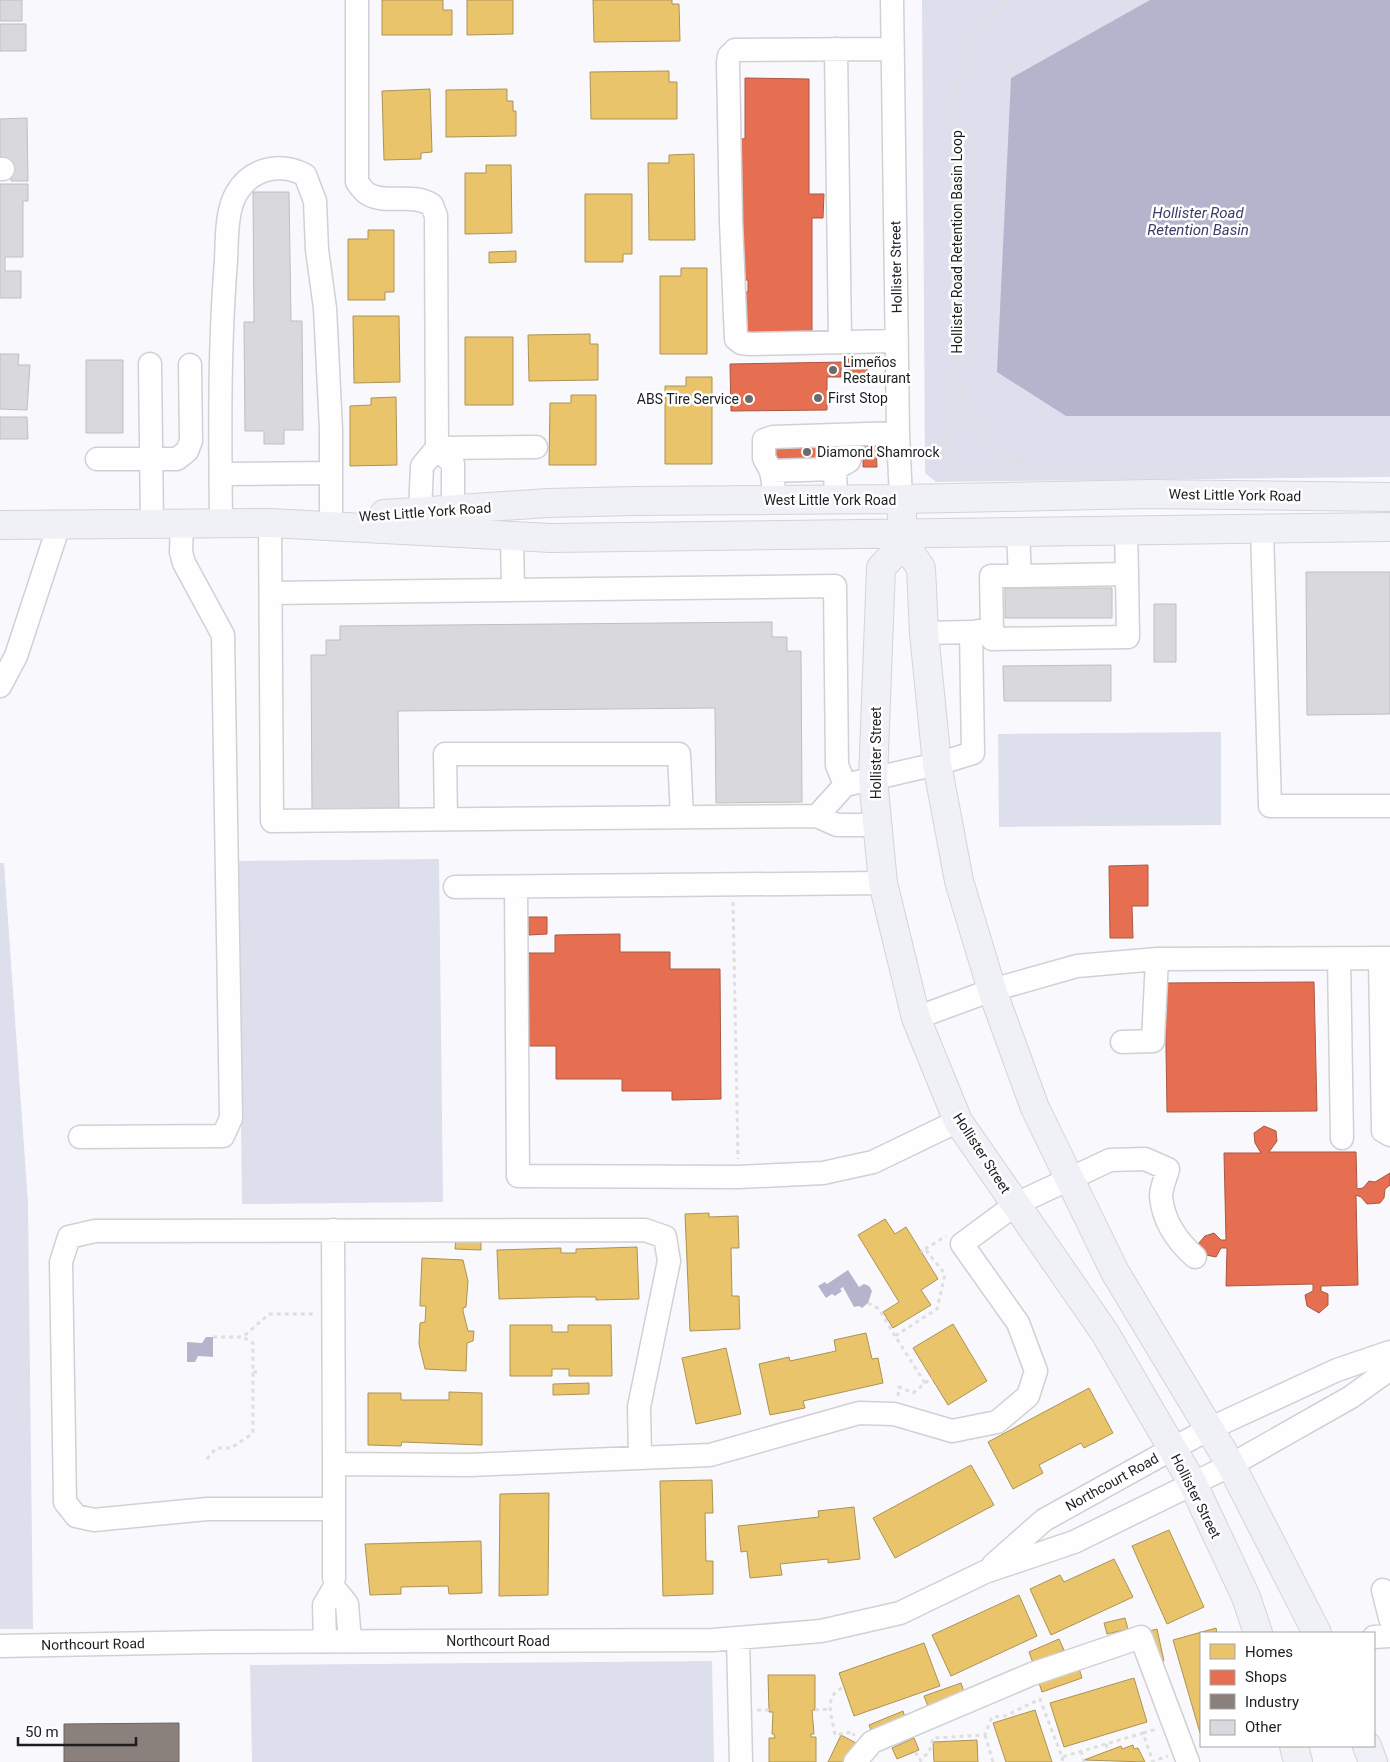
<svg xmlns="http://www.w3.org/2000/svg" width="1390" height="1762" viewBox="0 0 1390 1762" font-family="Roboto,sans-serif">
<rect width="100%" height="100%" fill="#f9f9fd"/>
<path fill="#dedfed" d="M922,0H1390V477L936,482L925,473Z
M1221,732V825L999,827L998,734Z
M439,859L443,1202L242,1204L238,861Z
M0,863H4L28,1203L33,1629H0Z
M712,1661L714,1762H252L250,1665Z"/>
<path fill="#b4b5cd" d="M1150,0H1390V416H1066L997,372L1011,78Z
M848,1270L859,1287L864,1284L869,1286L872,1291L868,1303L862,1308L859,1306L854,1307L843,1287L840,1289L842,1291L835,1296L832,1294L826,1298L818,1286L825,1282L827,1284Z
M206,1337H213V1357L198,1356L195,1362H187V1342L202,1343Z"/>
<path fill="#e9c46a" stroke="#ac9254" d="M382,0H443V10H452V35H382Z
M467,0H513V34L467,35Z
M593,0H672V4H679L680,41L594,42Z
M669,71V82H677V119H591L590,72Z
M430,89L432,152L421,153V159L384,160L382,91Z
M507,89V101H513V111H516V136L446,137V90Z
M694,154L695,240H649L648,163H669V155Z
M486,165H511L512,233L465,234V173H486Z
M585,194H632V254H623V262H585Z
M368,230H394V292H385V300H348V239H368Z
M516,251V262L489,263V252Z
M681,268H707V354H660V276H681Z
M353,316H399L400,382L354,383Z
M590,334V344H598V380L529,381L528,335Z
M465,337H513V405H465Z
M686,377H712V464H665V386H686Z
M571,395H596V465H549L550,403H571Z
M396,397L397,465L350,466V406L371,405V398Z
M709,1213V1217L738,1216L739,1248H731L732,1296H739L740,1329L690,1331L685,1214Z
M885,1219L895,1234L906,1227L938,1279L921,1290L931,1305L893,1328L883,1312L899,1302L858,1235Z
M456,1238L481,1239V1250L455,1249Z
M637,1247L639,1299L596,1300V1297H576L499,1299L497,1250L561,1248V1253H576V1249Z
M422,1258L463,1260L468,1281L466,1307L463,1308V1311L468,1331H474L473,1341L467,1343L466,1371L425,1369L419,1344L420,1323L425,1322L426,1306H420V1303Z
M953,1324L987,1381L948,1405L913,1348Z
M510,1325H552V1332H568V1325H611L612,1376H569V1369H552V1376H510Z
M866,1333L872,1359L878,1358L883,1383L803,1401L805,1408L770,1415L759,1364L789,1357L790,1361L836,1351L834,1340Z
M726,1348L741,1414L696,1424L682,1358Z
M589,1383V1394L553,1395V1384Z
M1089,1388L1113,1433L1084,1448L1081,1443L1039,1465L1043,1473L1013,1489L988,1442Z
M449,1392L482,1393V1445L402,1442L401,1446L368,1445V1393H401V1400H449Z
M971,1465L994,1505L895,1558L873,1518Z
M712,1480L713,1513H705L706,1561H713V1594L663,1596L660,1481Z
M549,1493L548,1595L499,1596L500,1494Z
M854,1507L860,1559L828,1563V1559L780,1564L782,1575L750,1578L747,1551L741,1552L738,1526L819,1517L818,1511Z
M1169,1530L1204,1607L1167,1624L1132,1546Z
M481,1541L482,1593L449,1594L448,1586L401,1587V1594L370,1595L365,1544Z
M1114,1559L1133,1597L1051,1635L1030,1589L1060,1575L1064,1582Z
M1019,1595L1037,1636L951,1676L932,1635Z
M1125,1618L1128,1629L1107,1634L1104,1623Z
M1216,1628L1217,1633H1201L1200,1733L1173,1640Z
M1157,1629L1164,1661L1152,1664L1145,1632Z
M1059,1639L1064,1650L1033,1663L1029,1652Z
M924,1643L940,1686L854,1716L839,1673Z
M1078,1665L1082,1678L1042,1692L1038,1680Z
M768,1675H815V1710H812L814,1734H811V1737H816V1762H769V1738H775L774,1734H772L773,1712H769Z
M1134,1678L1147,1722L1064,1747L1050,1703Z
M961,1683L966,1698L930,1712L924,1696Z
M1035,1710L1052,1762H1006L993,1723Z
M903,1711L907,1723L873,1735L869,1725Z
M841,1735L856,1743L846,1762H828Z
M914,1738L919,1750L897,1759L892,1748Z
M977,1740L978,1762H934L933,1742Z
M1133,1745L1134,1749L1138,1748L1145,1762L1084,1760L1121,1746L1122,1749Z"/>
<path fill="#e76f51" stroke="#aa5742" d="M745,78L809,79V194H824L823,218H812V335L746,334V298H737V292H748V280H734L733,138L745,139Z
M846,359H867V377H850V375H846V368H841V377H827V410L731,411L730,364L846,362Z
M842,443L843,460L772,461V444Z
M876,446L877,467H863V447Z
M1148,865V906H1132L1133,938H1110L1109,866Z
M528,917H547V934L529,935Z
M620,934V952H670V969H720L721,1099L672,1100V1091H622V1079H556V1046H527V953H555V935Z
M1314,982L1317,1111L1167,1112L1165,983Z
M1264,1126L1276,1131L1277,1141L1269,1152H1356L1357,1189L1363,1188L1369,1181L1375,1182L1390,1173V1185L1385,1189L1384,1198L1380,1203L1367,1204L1361,1197L1356,1195L1358,1285L1321,1286V1291L1328,1294V1305L1319,1313L1307,1306L1305,1295L1313,1291V1284L1226,1286L1227,1248H1221L1216,1257L1206,1255L1198,1244L1205,1236L1214,1233L1221,1240H1226L1224,1153H1261L1255,1143L1254,1133Z"/>
<path fill="#8a817c" stroke="#696360" d="M179,1723V1762H64V1724Z"/>
<path fill="#d9d9dd" stroke="#bfbfc2" d="M0,0H22V21H0Z
M0,24H26V51H0Z
M27,118L28,181H11V167L0,158V119Z
M0,184H28V201H23V257H5V271H21V298H0Z
M253,192H289L291,321H302L303,430H284V444H264V431H245L244,322H254Z
M0,354H19L18,365H30L27,410L0,409Z
M86,360H123V433H86Z
M0,417H27L28,439H0Z
M1306,572H1390V714L1307,715Z
M1005,588H1112V618H1005Z
M1154,604H1176V662H1154Z
M772,622V637H787V651H801L802,802L716,803L715,708L398,711L399,808L312,809L311,655H326V640H340V626Z
M1111,665V701H1004L1003,666Z"/>
<g fill="none" stroke-linecap="round" stroke-linejoin="round">
<defs>
<path id="minor" d="M357,0V182C360,186 364,192 368,194C387,205 412,192 432,205L436,216L437,448L422,466L420,512
M892,0L898,433L901,499
M836,49L840,342
M893,49L735,50L729,56L728,62L731,222L736,339L741,343L750,344L897,341
M0,169H3
M150,364L152,523
M437,448L536,447
M437,448L453,464V510
M97,459H177L187,451L191,441L190,365
M835,469L849,461L851,454L849,435
M771,471L835,469L836,499
M221,474L331,473
M776,500L771,471L764,458V440L773,437L898,433
M221,523C220,435 219,348 226,261C227,240 226,212 236,194C251,168 280,162 305,175L315,201L317,250L325,308L331,430V518
M270,523L272,821L817,816L845,785L937,764L973,753L971,632L924,633
M1262,529L1270,806H1390
M1018,533L1020,576L1127,574L1126,531
M512,536L513,590
M271,593L835,586L837,765L845,785
M978,631H992L991,576H1020
M992,631V639L1128,637L1127,574
M0,686L16,656L59,525
M817,816L837,825H878
M446,819L445,754H679L682,817
M455,887L883,883
M516,887L518,1176L738,1177L823,1173L873,1162L958,1121
M1339,958L1342,1138
M1380,958L1383,1131L1390,1135
M916,1018L992,990L1077,966L1157,959L1390,958
M1122,1042L1153,1041L1157,959
M80,1137L223,1136L231,1118L223,635L184,563L181,552L182,523
M333,1230L334,1464
M334,1509H207L94,1520L76,1516L65,1502L61,1262L69,1237L95,1231L645,1230L665,1237L669,1261L639,1407L640,1456
M993,1565L1044,1520L1172,1449L1209,1429L1337,1370L1390,1352
M334,1578V1464L469,1465L710,1455L859,1413L894,1414L952,1431L997,1422L1028,1396L1036,1371L1018,1323L962,1244L1016,1204L1110,1160L1145,1159L1168,1169C1166,1177 1161,1188 1161,1196C1163,1221 1178,1242 1195,1257
M1383,1590L1390,1618
M1374,1637L1390,1636
M738,1639L741,1762
M325,1641L324,1605L334,1588L347,1604L350,1641
M0,1646L210,1642L713,1640L821,1631L900,1613L985,1572L1074,1542L1231,1465L1351,1397L1390,1369
M855,1762L872,1742L1032,1674L1141,1637L1188,1762"/>
<path id="major" d="M901,499L903,534L912,555L921,568L924,633L937,764L959,881L992,990L1035,1108L1115,1272L1231,1465L1317,1633
M384,514L548,503L635,501L901,499L1149,494L1390,497
M0,525L270,523L551,538L1390,527
M903,534L892,556L881,568L873,779L883,883L916,1018L958,1121L1105,1333L1193,1484L1246,1597L1258,1633
M1294,1746L1298,1762
M1367,1746L1373,1762"/>
</defs>
<use href="#minor" stroke="#d1d1d5" stroke-width="25"/>
<use href="#major" stroke="#d4d4d6" stroke-width="30"/>
<path stroke="#dfdfdf" stroke-width="3" stroke-dasharray="4 4" stroke-linecap="butt" d="M1006,0C993,15 973,32 966,50C952,83 956,159 955,197C955,256 949,319 958,378C961,397 969,418 981,433C1002,460 1033,467 1064,470L1390,469
M957,475L944,463L943,453L954,400L962,393
M971,475L1016,466L1019,461
M733,902L738,1159
M925,1249L946,1236
M868,1303L879,1309L895,1336
M213,1337H243
M253,1372H260
M925,1383L932,1378
M898,1396L899,1387L913,1393L925,1383L895,1336L937,1309L945,1274L925,1249L921,1252
M207,1459L216,1448H231L253,1433V1343L243,1337L269,1314H316
M842,1688C823,1696 832,1718 835,1735L853,1732L854,1736
M757,1710H769
M815,1710L831,1709
M1143,1733L1157,1729
M985,1735L993,1762
M1106,1744L1108,1751
M1081,1751L1084,1762
M915,1752L920,1759
M1062,1757L1063,1762
M921,1762L920,1759L929,1753L933,1738L985,1735L992,1717L1005,1716L1040,1699L1062,1757L1143,1733L1153,1762
M1151,1762L1168,1756"/>
<use href="#minor" stroke="#fefeff" stroke-width="22"/>
<use href="#major" stroke="#f0f0f7" stroke-width="28"/>
</g>
<g fill="#6a6b6d" stroke="#fff" stroke-width="2">
<circle cx="833" cy="370" r="5"/>
<circle cx="818" cy="398" r="5"/>
<circle cx="749" cy="399" r="5"/>
<circle cx="807" cy="452" r="5"/>
</g>
<g text-anchor="middle" dominant-baseline="central" stroke-width="5" stroke-linejoin="round" paint-order="stroke">
<g font-size="14" fill="#1d1e20" stroke="#fff">
<text transform="translate(957 242) rotate(-90)">Hollister Road Retention Basin Loop</text>
<text transform="translate(896 267) rotate(-91)">Hollister Street</text>
<text transform="translate(1235 495) rotate(1)">West Little York Road</text>
<text x="830" y="500">West Little York Road</text>
<text transform="translate(425 512) rotate(-4)">West Little York Road</text>
<text transform="translate(876 753) rotate(-90)">Hollister Street</text>
<text transform="translate(982 1153) rotate(57)">Hollister Street</text>
<text transform="translate(1112 1482) rotate(-29)">Northcourt Road</text>
<text transform="translate(1196 1496) rotate(63)">Hollister Street</text>
<text x="498" y="1641">Northcourt Road</text>
<text transform="translate(93 1644) rotate(-1)">Northcourt Road</text>
</g>
<g font-size="14" fill="#1d1e20" stroke="#fff" text-anchor="start">
<text x="843" y="362">Limeños<tspan x="843" dy="16">Restaurant</tspan></text>
<text x="828" y="398">First Stop</text>
<text x="739" y="399" text-anchor="end">ABS Tire Service</text>
<text x="817" y="452">Diamond Shamrock</text>
</g>
<g font-size="15" font-style="italic" fill="#3d3b68" stroke="#fff">
<text x="1198" y="213">Hollister Road<tspan x="1198" dy="17">Retention Basin</tspan></text>
</g>
</g>
<rect x="1200" y="1632" width="175" height="115" fill="#ffffff" stroke="#a5a5a6"/>
<rect x="1210" y="1644" width="25" height="15" fill="#e9c46a" stroke="#a5a5a6"/>
<text x="1245" y="1657" font-size="15" fill="#1d1e20">Homes</text>
<rect x="1210" y="1670" width="25" height="15" fill="#e76f51" stroke="#a5a5a6"/>
<text x="1245" y="1682" font-size="15" fill="#1d1e20">Shops</text>
<rect x="1210" y="1694" width="25" height="15" fill="#8a817c" stroke="#a5a5a6"/>
<text x="1245" y="1707" font-size="15" fill="#1d1e20">Industry</text>
<rect x="1210" y="1720" width="25" height="15" fill="#d9d9dd" stroke="#a5a5a6"/>
<text x="1245" y="1732" font-size="15" fill="#1d1e20">Other</text>
<path d="M18 1737v8h118v-8" fill="none" stroke="#1d1e20" stroke-width="2.5"/>
<text x="25" y="1737" font-size="15" fill="#1d1e20" stroke="#ffffff" stroke-width="4" paint-order="stroke">50 m</text>
</svg>
